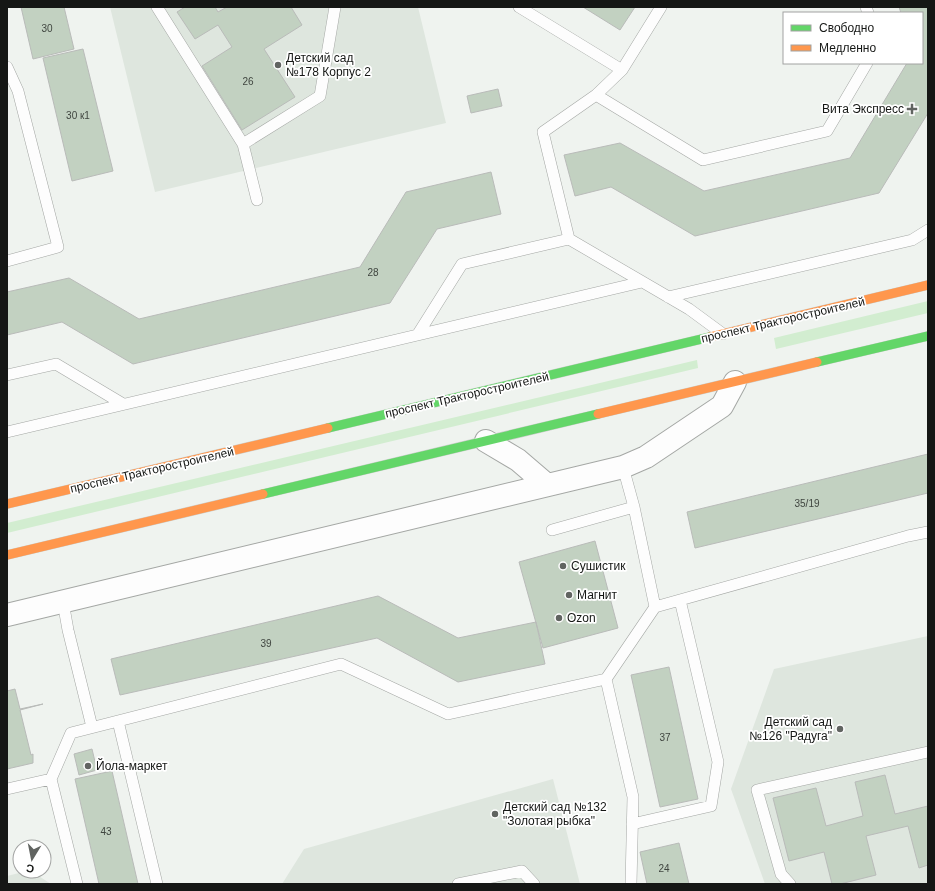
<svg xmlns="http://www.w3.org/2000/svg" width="935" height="891" viewBox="0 0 935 891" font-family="Helvetica,sans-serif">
<rect width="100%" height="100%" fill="#eff3ef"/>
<path fill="#dee6de" d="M110,7H418L446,123L155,192Z
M928,636V884H765L731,789L774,669Z
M553,779L580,884H282L304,849Z
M27,871H31L51,884H7V876Z"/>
<path fill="#d2edd0" d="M928,301V313L776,349L774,338Z
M697,360L698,368L7,533V523Z"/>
<path fill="#c2d1c1" stroke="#b9bbb9" d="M21,7H64L74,49L33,59Z
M185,7H215L218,12L227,7H291L302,25L264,49L295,97L242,130L202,66L232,47L218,25L195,39L177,12Z
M583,7H635L620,30Z
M899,7H928V113L879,193L695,236L611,187L575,196L564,155L620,143L704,191L850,158L907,63H922V13H901Z
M83,49L113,171L72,181L43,58Z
M498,89L502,106L471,113L467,96Z
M491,172L501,214L437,229L390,303L133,364L62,322L7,335V292L69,278L139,319L360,267L406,192Z
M928,454V493L695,548L687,512Z
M595,541L618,628L543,648L519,562Z
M378,596L458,638L536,622L545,664L458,682L377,638L120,695L111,659Z
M669,667L698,799L660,807L631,675Z
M15,689L20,709L43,704L20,710L31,755L33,754V763L7,769V691Z
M92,749L97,770L79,775L74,754Z
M112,771L138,884H99L75,779Z
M885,775L895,814L928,806V865L919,868L908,826L866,836L876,875L840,884H832L824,852L789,861L773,798L816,788L826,826L863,816L855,782Z
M679,843L689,884H647L640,852Z"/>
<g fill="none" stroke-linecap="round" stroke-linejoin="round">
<defs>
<path id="lane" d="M157,7L243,144
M519,7L622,70L661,7
M866,7L868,13
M7,67L18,91L58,247L7,261
M596,95L703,160L827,131L867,63
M257,200L243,144L320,96L335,7
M569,239L689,309L723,334
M668,297L912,240L928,230
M418,334L462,264L569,239L543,132L596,95L622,70
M7,375L56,364L123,404
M7,432L642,282
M623,467L634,507L655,607L908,536L928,532
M552,530L634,507
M63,602L68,630L92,727
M118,721L157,884
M51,779L77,884
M7,789L51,779L71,733L341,664L448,714L606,679
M632,824L711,806L718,762L680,600
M458,884L522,871L534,884
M631,884L633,797L606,679L655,607
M790,884L781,874L757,790L928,752"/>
<path id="street" d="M486,441L518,460L546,484
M7,615L623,467L646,457L722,406L735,382"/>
<path id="fast" d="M817,362L928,336
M328,428L710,337
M263,494L598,414"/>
<path id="slow" d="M710,337L928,285
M598,414L817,362
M7,504L328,428
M7,555L263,494"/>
</defs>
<use href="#lane" stroke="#a4a7a4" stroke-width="12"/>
<use href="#street" stroke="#a4a7a4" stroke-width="24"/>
<use href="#fast" stroke="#cbcdcb" stroke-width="10"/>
<use href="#slow" stroke="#cbcdcb" stroke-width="10"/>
<use href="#lane" stroke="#fdfdfd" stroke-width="11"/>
<use href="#street" stroke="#fdfdfd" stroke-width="22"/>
<use href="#fast" stroke="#63d668" stroke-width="9"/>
<use href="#slow" stroke="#ff974d" stroke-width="9"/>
</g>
<g fill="#616461" stroke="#fff" stroke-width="1.5">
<circle cx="278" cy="65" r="4"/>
<path d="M910 103h4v4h4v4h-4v4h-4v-4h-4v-4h4z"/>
<circle cx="563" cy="566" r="4"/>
<circle cx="569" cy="595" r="4"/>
<circle cx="559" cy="618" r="4"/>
<circle cx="840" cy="729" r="4"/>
<circle cx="88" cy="766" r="4"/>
<circle cx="495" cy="814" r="4"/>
</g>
<g text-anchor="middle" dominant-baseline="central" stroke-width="3.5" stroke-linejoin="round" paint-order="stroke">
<g font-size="10" fill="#404640">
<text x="47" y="28">30</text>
<text x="248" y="81">26</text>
<text x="78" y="115">30 к1</text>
<text x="373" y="272">28</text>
<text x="807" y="503">35/19</text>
<text x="266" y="643">39</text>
<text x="665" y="737">37</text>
<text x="106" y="831">43</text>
<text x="664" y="868">24</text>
</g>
<g font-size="12" fill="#151715" stroke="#fff" text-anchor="start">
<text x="286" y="58">Детский сад<tspan x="286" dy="14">№178 Корпус 2</tspan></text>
<text x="904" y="109" text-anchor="end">Вита Экспресс</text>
<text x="571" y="566">Сушистик</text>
<text x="577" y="595">Магнит</text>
<text x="567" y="618">Ozon</text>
<text x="832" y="722" text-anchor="end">Детский сад<tspan x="832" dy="14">№126 "Радуга"</tspan></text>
<text x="96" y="766">Йола-маркет</text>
<text x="503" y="807">Детский сад №132<tspan x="503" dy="14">"Золотая рыбка"</tspan></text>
</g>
<g font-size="12" fill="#151715" stroke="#fff">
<text transform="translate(783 320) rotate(-13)">проспект Тракторостроителей</text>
<text transform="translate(467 395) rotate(-13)">проспект Тракторостроителей</text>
<text transform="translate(152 470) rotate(-13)">проспект Тракторостроителей</text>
</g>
</g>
<rect width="935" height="891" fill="none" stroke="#151715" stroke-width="16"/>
<rect x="783" y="12" width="140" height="52" fill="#ffffff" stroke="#a1a2a1"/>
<rect x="791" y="25" width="20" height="6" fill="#63d668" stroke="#a1a2a1"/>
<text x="819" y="32" font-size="12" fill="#151715">Свободно</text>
<rect x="791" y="45" width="20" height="6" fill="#ff974d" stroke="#a1a2a1"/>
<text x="819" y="52" font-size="12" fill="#151715">Медленно</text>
<g transform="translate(32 859) rotate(190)"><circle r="19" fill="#ffffff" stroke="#a1a2a1"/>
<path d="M0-3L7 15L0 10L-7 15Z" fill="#616461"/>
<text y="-6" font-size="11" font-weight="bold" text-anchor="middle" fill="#151715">С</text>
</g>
</svg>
